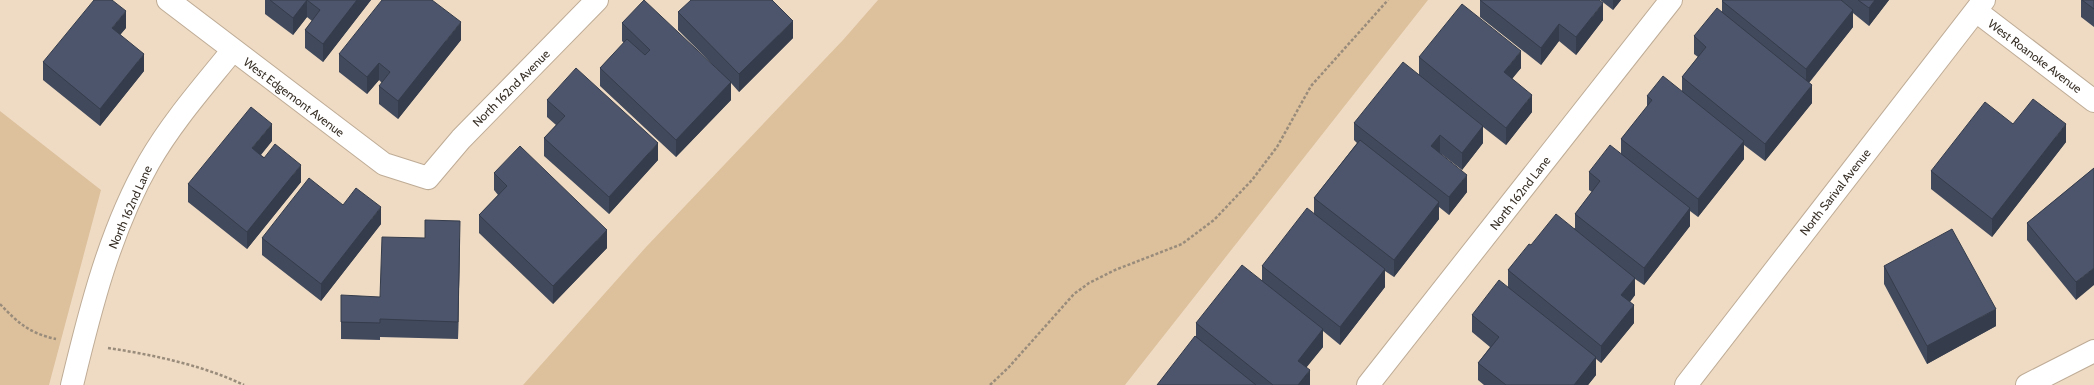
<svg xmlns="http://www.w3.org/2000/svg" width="2094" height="385" viewBox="0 0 2094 385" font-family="Cabin,sans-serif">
<rect width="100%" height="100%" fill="#efdbc4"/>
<path fill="#ddc19d" d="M878,0H1428L1125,385H523L646,247L843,40Z
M0,111L101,190L49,385H0Z"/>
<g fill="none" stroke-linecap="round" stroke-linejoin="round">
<defs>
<path id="minor" d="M168,0L384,164L428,178L461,139L597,0
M1976,11L2094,101
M72,385C90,310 110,230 149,162C172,122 203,87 232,51
M1368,385L1671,0
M1686,385L1984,0
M2027,385L2094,351"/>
</defs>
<use href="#minor" stroke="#bfac96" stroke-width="24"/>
<path stroke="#9a8c7b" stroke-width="2.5" stroke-dasharray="3 2" stroke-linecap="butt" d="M0,304C18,323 29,333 56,339
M108,348C154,355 202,365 244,385
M990,385L1009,367L1074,294L1089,283L1115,270L1182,244L1214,220L1252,180L1277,147L1311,86L1388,0"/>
<use href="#minor" stroke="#fff" stroke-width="22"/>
</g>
<path fill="#41495c" d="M265,0H371L323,62L305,48V30L312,21L307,17L293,35L265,14Z
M1480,0L1603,20L1576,55L1559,41L1541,65L1480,17Z
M1600,0H1621L1613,10Z
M1723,0H1889L1869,26L1853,13V27L1809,83L1812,103L1765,161L1744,145V159L1698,217L1690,211V226L1644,285L1635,279V295L1630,302L1634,323L1601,363L1596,359V375L1588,385H1484L1478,380V363L1490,347L1472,332V315L1508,287V270L1531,245L1575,228V214L1592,192L1589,190V172L1621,154V139L1647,107V96L1682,92V77L1698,57L1694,54V36L1722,12V1Z
M2081,0H2094V27L2081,17Z
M678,12L793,38L739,92L731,83V100L676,157L600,86V68L624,43L622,41V23L718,70L678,30Z
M126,28L120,34L144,71L100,126L43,80V62Z
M461,40L398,119L379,104V86L382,83L379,80L367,94L339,72V54Z
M1419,57L1521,68L1512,78L1532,112L1506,145L1483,127V143L1462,170L1440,153L1467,192L1449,215L1439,207V219L1394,277L1385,271V287L1340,345L1323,331V347L1306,367L1310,385H1157L1196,337V323L1262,280V266L1314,214V198L1357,143L1354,140V123L1419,75Z
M547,100L658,160L609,214L544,156V138L556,125L547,117Z
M2013,124L2066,142L1992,237L1931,189V171Z
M272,141L261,155L301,182L247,249L188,202V184Z
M2094,168L2076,300L2027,240V223Z
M494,173L607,248L553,304L479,233V215L498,195L494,190Z
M343,205L381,224L321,301L262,255V238Z
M425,238L460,239L458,339L380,337V340L341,339V322L380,297Z
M1884,266L1996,326L1927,364L1884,284Z"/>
<path fill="#353c4b" d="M307,0V17L293,35V18Z
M357,0H371L323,62V44Z
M1613,0H1621L1613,10Z
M1875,0H1889L1869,26V8Z
M1603,3V20L1576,55V37Z
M1853,10V27L1806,86V69Z
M126,11V28L112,45V28Z
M793,21V38L739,92V74Z
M461,22V40L398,119V101Z
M1559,24V41L1541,65V48Z
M1521,51V68L1504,89V72Z
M144,54V71L100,126V109Z
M379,63V80L367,94V77Z
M731,82V100L676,157V140Z
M1812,85V103L1765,161V144Z
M1532,95V112L1506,145V128Z
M272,124V141L252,165V148Z
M2066,124V142L1992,237V219Z
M1483,126V143L1462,170V153Z
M1440,135V153L1431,164V146Z
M1744,141V159L1698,217V199Z
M658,143V160L609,214V197Z
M301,165V182L247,249V232Z
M1467,175V192L1449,215V197Z
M1439,202V219L1394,277V260Z
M381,207V224L321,301V284Z
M1690,208V226L1644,285V268Z
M460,221V239L458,339V322Z
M607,230V248L553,304V286Z
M2094,268V285L2076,300V282Z
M1385,269V287L1340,345V327Z
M1635,278V295L1621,313V295Z
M1634,305V323L1601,363V346Z
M1996,309V326L1927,364V346Z
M1323,329V347L1298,378V361Z
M1596,357V375L1588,385H1574Z
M1310,370V385H1298Z"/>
<path fill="#4c556b" stroke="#353c4b" d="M94,0H112L126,11L112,28L144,54L100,109L43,62Z
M270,0H307L293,18Z
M307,0H357L323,44L305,30L320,10Z
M382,0H432L461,22L398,101L379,86L390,72L379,63L367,77L339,54Z
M644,0L731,82L676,140L600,68L627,39L645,55L650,50L622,23Z
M691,0H772L793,21L739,74L678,12Z
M1480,0H1599L1603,3L1576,37L1559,24L1541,48Z
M1723,0H1841L1853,10L1806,69L1722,1Z
M1858,0H1875L1869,8Z
M2082,0H2094V9Z
M1462,4L1521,51L1504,72L1532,95L1506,128L1419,57Z
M1717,8L1812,85L1765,144L1682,77L1706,47L1694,36Z
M1403,62L1483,126L1462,153L1440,135L1431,146L1467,175L1449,197L1354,123Z
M576,68L658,143L609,197L544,138L565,116L547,100Z
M1663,76L1744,141L1698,199L1621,139L1652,100L1647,96Z
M2033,99L2066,124L1992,219L1931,171L1985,102L2013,124Z
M251,107L272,124L252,148L264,158L275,144L301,165L247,232L188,184Z
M1360,140L1439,202L1394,260L1314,198Z
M1610,145L1690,208L1644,268L1575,214L1600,181L1589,172Z
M520,146L607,230L553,286L479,215L507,186L494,173Z
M2094,168V268L2076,282L2027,223Z
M309,178L343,205L356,188L381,207L321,284L262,238Z
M1307,208L1385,269L1340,327L1262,266Z
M1556,214L1635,278L1621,295L1634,305L1601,346L1508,270L1529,244L1531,245Z
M425,220L460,221L458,322L380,319V323L341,322V295L380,297L382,237L425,238Z
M1952,229L1996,309L1927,346L1884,266Z
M1242,265L1323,329L1298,361L1310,370L1298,385H1273L1196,323Z
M1499,280L1596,357L1574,385H1506L1478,363L1499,337L1472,315Z
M1195,336L1256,385H1157Z"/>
<g text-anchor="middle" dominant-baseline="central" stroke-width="4" stroke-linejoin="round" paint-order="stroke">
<g font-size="12" fill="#393128" stroke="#fff">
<text transform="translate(2035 56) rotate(37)">West Roanoke Avenue</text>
<text transform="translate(511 88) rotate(-45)">North 162nd Avenue</text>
<text transform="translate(294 97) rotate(37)">West Edgemont Avenue</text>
<text transform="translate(1835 192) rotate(-52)">North Sarival Avenue</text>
<text transform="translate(1520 193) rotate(-52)">North 162nd Lane</text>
<text transform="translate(130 207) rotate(-66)">North 162nd Lane</text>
</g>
</g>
</svg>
